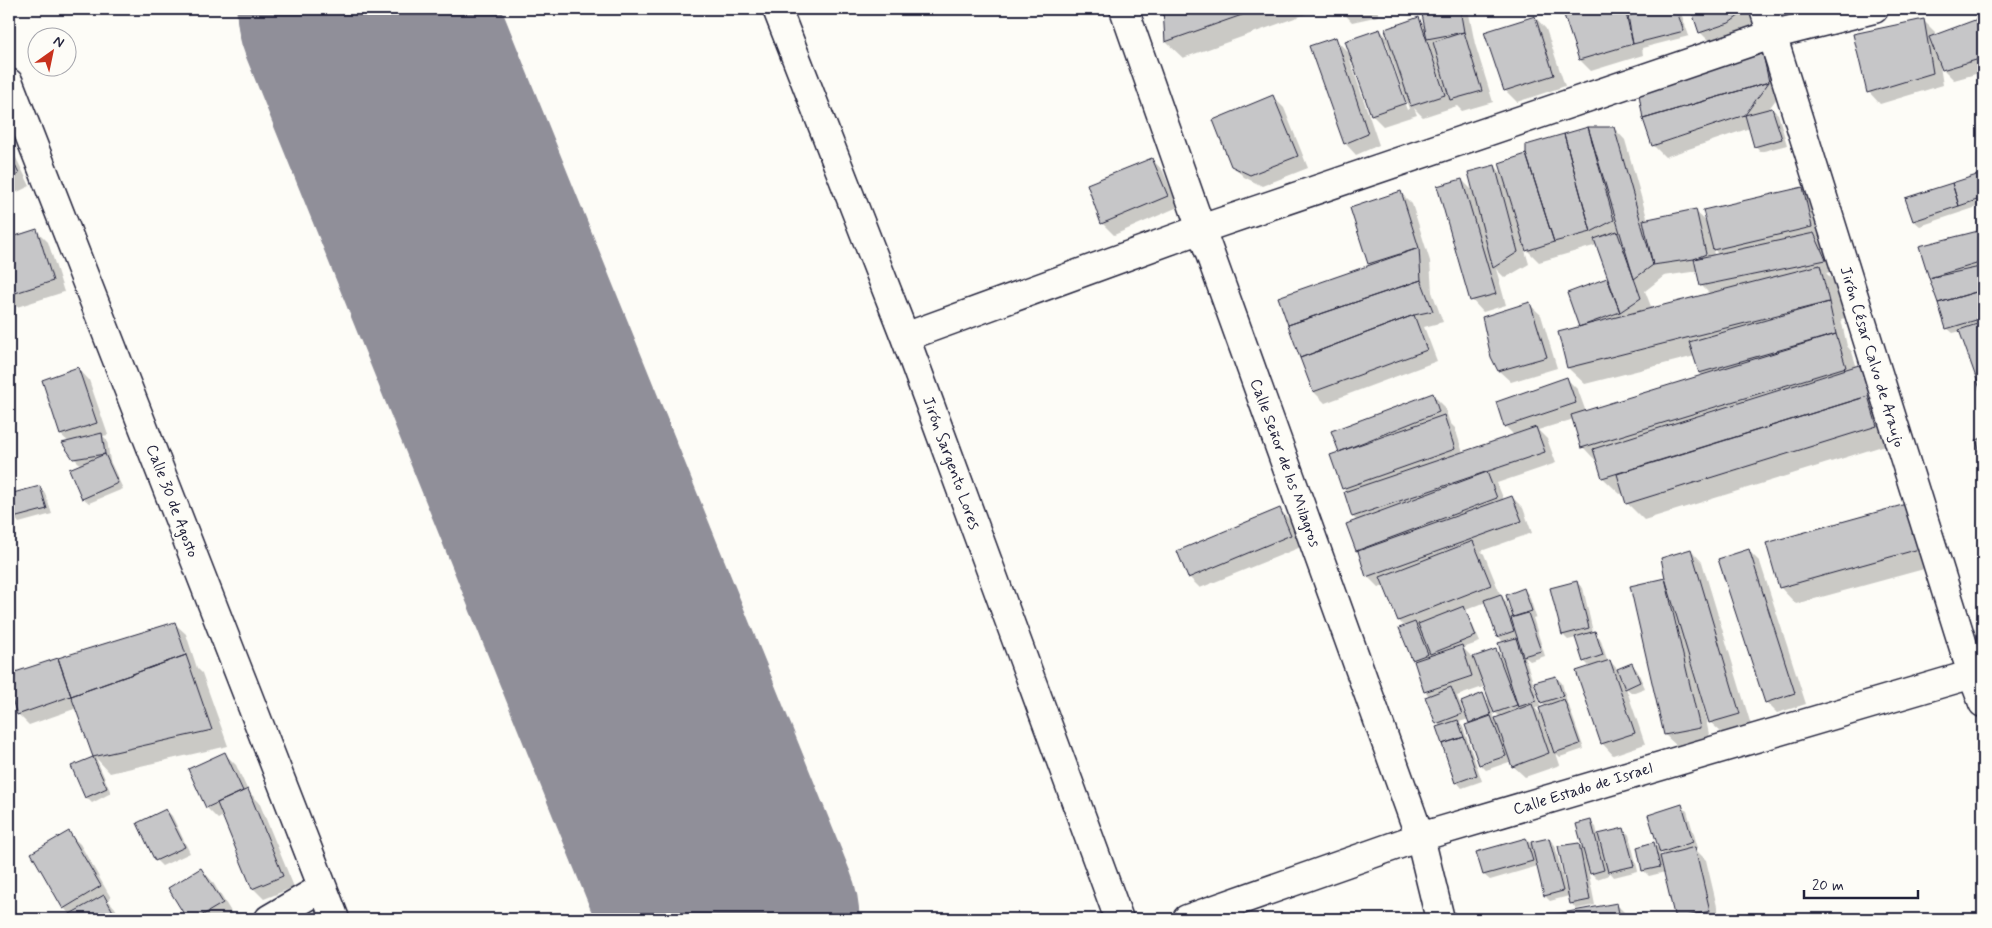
<svg xmlns="http://www.w3.org/2000/svg" width="1992" height="928" viewBox="0 0 1992 928" font-family="Mynerve,sans-serif">
<rect width="100%" height="100%" fill="#fdfcf7"/>
<filter id="ink" filterUnits="userSpaceOnUse"><feTurbulence type="fractalNoise" baseFrequency=".02" numOctaves="2"/><feDisplacementMap in="SourceGraphic" scale="10" xChannelSelector="R" yChannelSelector="G"/><feConvolveMatrix kernelMatrix="1 2 1 2 8 2 1 2 1" color-interpolation-filters="sRGB"/></filter>
<g filter="url(#ink)">
<path fill="#0003" fill-rule="evenodd" d="M1164,9H1320L1183,58L1166,42Z
M1340,9H1377L1379,16L1352,22Z
M1422,9H1468L1475,44L1493,102L1462,111L1457,106L1423,117L1414,108L1417,115L1383,126L1372,115L1352,60H1350L1379,145L1356,155L1345,143L1335,39L1350,54L1380,30L1390,41L1418,19L1426,27ZM1383,42H1386L1409,109L1407,110Z
M1563,9H1632L1634,16L1641,14L1640,9H1692L1681,13L1689,36L1642,48L1643,55L1591,71L1580,60Z
M1693,9H1753L1758,22L1740,34L1711,43L1700,32Z
M1535,17L1546,29L1565,86L1517,102L1505,90Z
M1982,19L1983,72L1954,80L1940,66L1943,85L1880,104L1869,92L1923,20L1935,32V36Z
M1761,46L1780,94L1768,110L1772,109L1778,114L1787,145L1760,152L1755,146L1750,128L1665,157L1653,145Z
M1273,97L1284,108L1308,168L1262,186L1244,177L1232,165Z
M1588,128H1614L1625,140L1648,221L1695,211L1708,223L1802,188L1814,200L1823,239L1819,240L1825,246L1836,271L1826,273L1836,283L1845,318L1841,319L1847,346L1852,352L1857,368L1859,367L1875,383L1892,443L1644,520L1627,503L1624,493L1620,494L1603,478L1598,463L1583,447L1574,419L1538,430L1547,439L1556,463L1497,483L1504,500L1512,497L1523,508L1532,533L1481,551L1484,554L1501,596L1506,601L1513,619L1515,618L1508,596L1524,590L1529,595L1536,617L1533,618L1545,656L1530,661L1525,657L1541,708L1546,706L1542,702L1556,677L1562,683L1567,702H1566L1569,706L1584,749L1560,757L1556,753L1560,765L1525,777L1513,766L1512,761L1486,770L1481,765L1467,726L1472,724L1469,719L1459,722L1463,727L1482,781L1462,788L1457,782L1430,697L1425,691L1415,662L1401,629L1405,627L1399,621L1385,585L1379,588L1367,576L1359,553L1357,550V521L1353,517L1345,493L1347,492L1343,488L1341,453L1332,431L1432,394L1444,406L1450,423L1455,428L1463,453L1514,435L1505,426L1567,379L1578,390L1586,412L1703,376L1700,373L1695,356L1585,384L1568,368L1559,333L1581,327L1607,279L1611,284L1597,245L1539,262L1524,247L1529,264L1505,278L1496,269L1506,305L1483,312L1472,300L1462,180L1474,192L1495,166L1504,176L1528,155V146ZM1713,248L1719,255L1714,256ZM1698,271L1701,285L1710,294L1652,309L1645,291L1664,276ZM1486,602L1498,636L1504,643V658L1496,650L1473,658L1463,648L1480,642L1466,610ZM1483,681L1491,703L1483,695L1464,713L1457,696L1483,687L1481,682ZM1540,707L1543,717L1535,708ZM1492,709L1500,717L1495,719Z
M9,131L12,138L9,139Z
M9,148L13,152L30,186L9,196Z
M1152,159L1163,171L1178,207L1114,235L1102,223Z
M1983,174V205L1920,226L1914,221L1907,198Z
M1401,193L1412,204L1430,261L1432,292L1443,322L1424,327L1437,361L1325,403L1314,392L1280,297L1371,266L1369,264Z
M37,231L48,242L64,292L17,307L9,298V239Z
M1982,232L1983,233V393L1961,331L1953,333L1947,328L1920,247Z
M1529,304L1541,315L1557,368L1511,382L1499,371L1492,356Z
M78,368L89,380L108,435L103,436L107,440L110,461L123,489L89,503L83,498L81,465L74,458L70,443L61,435Z
M40,487L45,493L52,514L19,523L14,517L9,495Z
M1906,506L1935,566L1796,604L1780,587Z
M1280,510L1291,521L1301,547L1200,588L1189,577Z
M1691,550L1702,562L1751,725L1722,733L1710,722L1704,701H1702L1710,739L1677,746L1665,735L1631,587L1666,579Z
M1749,551L1760,562L1806,704L1777,713L1766,702Z
M1577,583L1583,588L1593,632L1600,638L1608,662L1610,661L1618,670L1632,665L1637,670L1645,688L1632,693L1626,688L1645,744L1613,755L1602,743L1591,668L1584,661L1576,638L1568,640L1563,635Z
M174,623L186,634L197,668L202,673L228,746L110,773L96,758L111,793L92,803L86,797L73,767L94,758L77,708L29,725L18,714L9,686V675Z
M225,754L236,765L248,791L259,802L294,887L264,899L253,888L223,816L218,819L207,808Z
M1681,806L1687,811L1698,848L1695,849L1706,860L1720,919H1677L1665,872L1649,876L1644,871L1638,848L1654,844L1660,850ZM1659,851L1665,856L1661,857Z
M166,810L172,816L190,853L162,866L157,861L139,824Z
M1590,821L1596,827L1598,836L1624,829L1629,835L1638,871L1614,877L1608,870L1609,875L1597,879L1588,870L1595,905L1576,909L1571,903L1569,896L1550,901L1545,896L1538,866L1490,880L1484,875L1478,853L1526,839L1533,846L1549,839L1555,845L1566,889L1568,888L1579,844L1585,850Z
M68,833L80,844L111,898L108,900L115,908L121,919H74L64,908Z
M201,869L212,881L233,915L226,919H189L169,888Z
M1617,905L1631,919H1537Z"/>
<g fill="none" stroke-linecap="round" stroke-linejoin="round">
<path stroke="#908f99" stroke-width="255" d="M364,9L732,919"/>
</g>
<path fill="#c6c6c8" stroke="#22223b" d="M1163,9H1259L1165,42Z
M1421,9H1460L1464,32L1427,39Z
M1562,9H1625L1633,44L1579,60Z
M1639,9H1651L1640,13Z
M1652,9H1676L1684,31L1633,44L1628,16Z
M1691,9H1747V10L1729,23L1699,33Z
M1535,16L1554,75L1504,91L1484,32Z
M1419,17L1445,95L1411,106L1385,29Z
M1983,17V58L1942,70L1929,37Z
M1924,19L1933,73L1867,93L1853,34Z
M1380,29L1406,103L1371,115L1345,41Z
M1464,32L1482,91L1450,100L1433,42Z
M1336,37L1368,134L1344,144L1309,46Z
M1761,45L1769,82L1643,119L1638,88Z
M1769,82L1745,115L1652,146L1643,119Z
M1273,95L1298,156L1250,175L1231,166L1213,120Z
M1772,108L1782,139L1754,147L1745,115Z
M1588,127L1614,220L1591,232L1564,134Z
M1588,127H1614L1653,265L1634,279Z
M1564,134L1591,232L1554,242L1526,154V145Z
M9,153L19,174L9,179Z
M1526,154L1554,242L1526,251L1499,163Z
M1152,158L1168,196L1101,224L1087,184Z
M1495,165L1518,252L1493,268L1468,172Z
M1983,173V198L1959,206L1952,183Z
M1462,179L1496,294L1470,301L1437,186Z
M1952,183L1959,206L1913,221L1905,198Z
M1803,187L1812,227L1713,250L1703,210Z
M1401,191L1419,248L1368,264L1350,208Z
M1696,209L1706,254L1694,259L1653,265L1643,220Z
M37,229L53,281L9,295V238Z
M1982,230L1983,262L1929,278L1919,246Z
M1617,231L1641,298L1620,312L1594,239Z
M1814,233L1826,260L1700,286L1694,259Z
M1419,248L1421,280L1288,325L1278,297Z
M1820,265L1829,302L1567,368L1558,332Z
M1980,267L1983,277V290L1938,303L1929,278Z
M1607,278L1620,312L1579,327L1567,293Z
M1421,280L1433,311L1414,315L1300,358L1288,325Z
M1983,290V318L1946,329L1938,303Z
M1530,302L1547,357L1498,371L1491,357L1482,317Z
M1829,302L1836,334L1699,373L1689,342Z
M1414,315L1427,350L1313,392L1300,358Z
M1983,322V397L1959,330Z
M1836,334L1846,367L1581,448L1571,415Z
M1859,365L1875,394L1602,478L1593,449Z
M78,367L97,423L60,435L42,380Z
M1567,377L1576,403L1504,427L1496,402Z
M1433,393L1439,412L1339,452L1331,431Z
M1868,396L1877,426L1626,504L1617,474Z
M1444,415L1455,449L1342,489L1330,455Z
M1536,427L1545,452L1352,517L1344,492Z
M102,433L105,454L73,459L62,443Z
M1983,438V462L1976,440Z
M105,454L118,483L82,499L69,469Z
M1487,472L1497,498L1356,551L1346,524Z
M40,486L47,509L13,518L9,494Z
M1512,496L1522,521L1366,577L1358,551Z
M1906,504L1919,549L1779,588L1766,543Z
M1280,508L1291,535L1188,578L1177,551Z
M1473,541L1491,585L1398,621L1380,577Z
M1691,549L1740,714L1709,723L1665,578L1661,558Z
M1749,549L1795,693L1765,703L1718,559Z
M1665,578L1700,728L1664,735L1630,586Z
M1577,581L1589,628L1562,635L1550,588Z
M1524,588L1532,611L1513,617L1506,595Z
M1501,594L1514,631L1497,637L1484,600Z
M1464,606L1476,636L1430,654L1418,624Z
M1528,613L1541,651L1523,656L1511,618Z
M175,622L186,655L71,696L58,658Z
M1415,622L1428,654L1412,660L1399,628Z
M1595,631L1603,655L1583,662L1575,637Z
M1516,638L1536,701L1518,707L1498,643Z
M1462,645L1472,676L1424,692L1414,661Z
M1496,649L1517,705L1494,713L1473,657Z
M186,655L212,730L93,757L71,696Z
M58,658L71,696L17,715L9,690V674Z
M1610,660L1635,733L1601,744L1576,671Z
M1632,663L1640,682L1625,689L1617,669Z
M1556,676L1563,696L1541,703L1534,682Z
M1451,687L1462,714L1436,724L1425,697Z
M1483,693L1491,715L1469,723L1461,702Z
M1564,699L1580,744L1554,753L1539,708Z
M1532,704L1549,753L1512,767L1495,718Z
M1491,716L1506,756L1479,765L1465,725Z
M1458,720L1464,737L1442,744L1436,727Z
M1464,737L1477,775L1455,783L1442,744Z
M225,752L243,791L206,808L188,769Z
M93,757L107,788L85,798L71,766Z
M248,789L283,876L252,889L217,803Z
M1682,804L1693,842L1660,853L1648,815Z
M166,809L185,847L155,861L137,823Z
M1591,820L1604,870L1590,874L1576,824Z
M1624,828L1634,866L1608,872L1598,834Z
M69,831L101,886L63,909L31,853Z
M1526,838L1533,861L1483,875L1476,852Z
M1549,838L1563,891L1544,896L1531,842Z
M1654,842L1660,867L1642,871L1637,847Z
M1579,843L1590,900L1570,904L1558,846Z
M1695,847L1710,911L1675,919L1660,856Z
M201,868L223,903L196,919H187L168,888Z
M104,895L117,919H72L70,914Z
M1617,903L1620,919H1530Z"/>
<g fill="none" stroke-linecap="round" stroke-linejoin="round">
<defs>
<path id="minor" d="M777,9L905,337L1119,919
M1124,9L1201,229L1420,837L1440,919
M1764,9L1972,674L1983,703
M9,83L335,919
M905,337L1201,229L1771,35L1874,9
M269,919L322,888
M1187,919L1420,837L1983,671"/>
</defs>
<use href="#minor" stroke="#22223b" stroke-width="31"/>
<use href="#minor" stroke="#fdfcf7" stroke-width="28"/>
</g>
</g>
<g text-anchor="middle" dominant-baseline="central" stroke-width="4.5" stroke-linejoin="round" paint-order="stroke">
<g font-size="16" fill="#22223b" stroke="#fdfcf7">
<text transform="translate(1872 357) rotate(73)">Jirón César Calvo de Araujo</text>
<text transform="translate(951 463) rotate(70)">Jirón Sargento Lores</text>
<text transform="translate(1285 463) rotate(70)">Calle Señor de los Milagros</text>
<text transform="translate(172 501) rotate(69)">Calle 30 de Agosto</text>
<text transform="translate(1583 789) rotate(-17)">Calle Estado de Israel</text>
</g>
</g>
<rect width="1992" height="928" fill="none" stroke="#fdfcf7" stroke-width="30"/>
<rect x="15" y="15" width="1962" height="898" fill="none" stroke="#22223b" stroke-width="2" filter="url(#ink)"/>
<g transform="translate(52 52) rotate(33)"><circle r="24" fill="#fdfcf7" stroke="#a5a5ac"/>
<path d="M0-4L9 19L0 12L-9 19Z" fill="#c8321e"/>
<text y="-8" font-size="14" font-weight="bold" text-anchor="middle" fill="#22223b">N</text>
</g>
<path d="M1804 890v8h114v-8" fill="none" stroke="#22223b" stroke-width="2.5"/>
<text x="1812" y="890" font-size="15" fill="#22223b" stroke="#fdfcf7" stroke-width="4" paint-order="stroke">20 m</text>
</svg>
